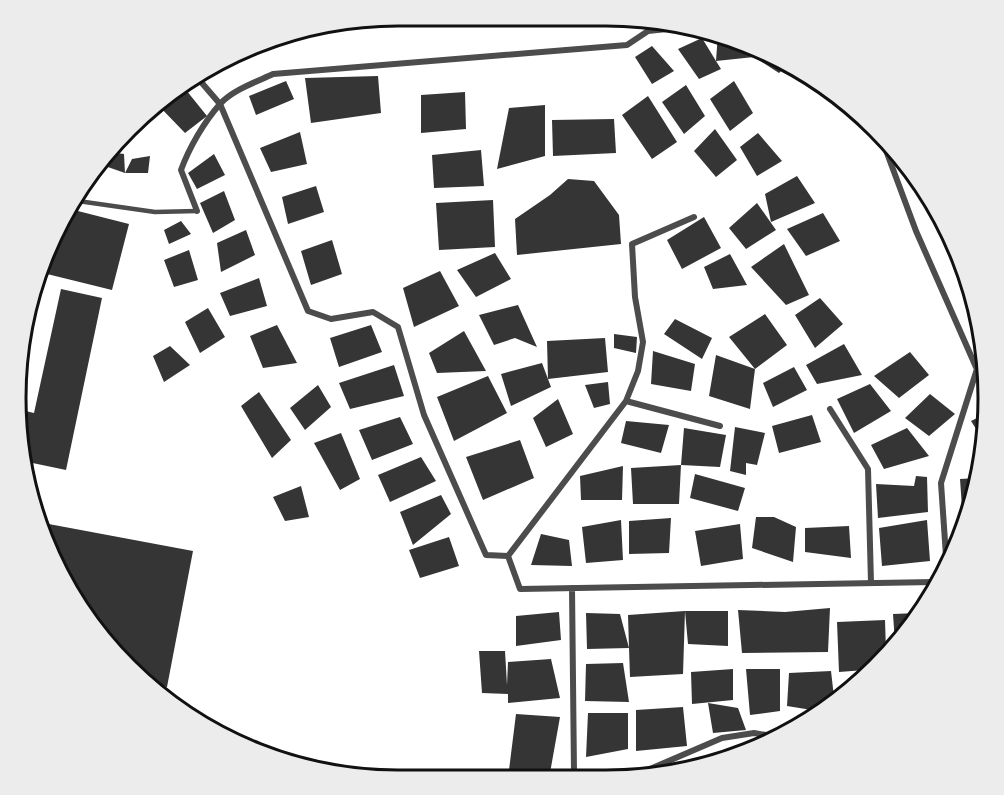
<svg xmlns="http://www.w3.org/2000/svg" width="1004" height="795" viewBox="0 0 1004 795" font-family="Rubik,sans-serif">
<rect width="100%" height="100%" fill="#fff"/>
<path fill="#353535" d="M718,33L730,35L785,67L779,73L754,57L716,61L721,69L699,79L678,49L702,38L716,61Z
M652,46L674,71L652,84L635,57Z
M378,76L381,113L311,123L305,78Z
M286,81L294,99L256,115L249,96Z
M734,81L753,113L730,131L710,99Z
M182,85L207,116L185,133L157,104Z
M686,85L705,116L684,134L662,102Z
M465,92L466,129L421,133V95Z
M648,96L677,142L652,159L622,115Z
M545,105V156L497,169L509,108Z
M614,119L616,153L553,156L552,120Z
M715,129L737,160L716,177L694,151Z
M300,132L307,164L271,172L260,148Z
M758,133L782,161L757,176L740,147Z
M481,150L484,186L434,188L432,155Z
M108,152L124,154L125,173L102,165Z
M214,154L225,175L197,189L188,173Z
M150,156L148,173H125L132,159Z
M797,176L815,203L771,222L765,194Z
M568,179L594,181L619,215L621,244L517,255L515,219L550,195Z
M316,186L324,212L288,224L282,197Z
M224,191L235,220L213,233L200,203Z
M493,200L495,247L439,250L436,203Z
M757,203L776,230L746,249L729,228Z
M66,208L129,224L112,290L39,272Z
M823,213L840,241L806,256L787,229Z
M704,217L721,248L682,269L667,240Z
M181,221L191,234L169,244L164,230Z
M246,230L255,255L221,272L217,243Z
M332,240L342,274L311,285L301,251Z
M784,244L809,295L786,305L751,267Z
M189,250L198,280L174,287L164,260Z
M495,253L511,279L476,297L457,270Z
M730,254L747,285L713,289L704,267Z
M440,271L459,306L414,327L403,288Z
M259,278L267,306L230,316L220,293Z
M61,289L102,298L66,470L23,461L17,409L34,413Z
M820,298L843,324L815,348L795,315Z
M518,305L537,347L515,338L494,345L479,315Z
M208,308L225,337L200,353L185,322Z
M765,314L787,345L755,369L729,337Z
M675,319L712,338L702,359L664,334Z
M277,325L297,363L263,368L250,336Z
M371,325L382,352L339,367L330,338Z
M464,331L486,371L437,373L429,353Z
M614,334L637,337L636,353L614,348Z
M605,338L608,372L548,379L547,341Z
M844,344L862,375L817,384L806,365Z
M170,346L190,365L164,382L153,356Z
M653,351L695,364L691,391L651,384Z
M910,352L929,375L899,398L874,376Z
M716,355L755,369L750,409L709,396Z
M542,363L551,387L511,406L501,374Z
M394,365L404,396L350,409L339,383Z
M794,367L807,390L773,407L763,383Z
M488,376L507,413L454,441L437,397Z
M608,382L610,404L594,408L585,385Z
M870,384L891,411L854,433L837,399Z
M318,385L331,407L305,430L290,408Z
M259,392L291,440L272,458L241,406Z
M930,394L955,414L929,436L905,418Z
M558,399L573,434L546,447L533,418Z
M812,415L821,442L779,453L772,426Z
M981,416L980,435L971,421Z
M400,417L413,444L372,460L359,430Z
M626,421L669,425L661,453L621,443Z
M735,427L765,433L757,465L746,463V475L730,471Z
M684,428L726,435L720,467L681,465L679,504H633L631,468L681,465Z
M907,428L929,456L884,469L871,445Z
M341,433L360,479L340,490L314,443Z
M520,440L534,478L483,500L466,457Z
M421,457L436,481L390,502L378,475Z
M623,466L622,500H581L580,476Z
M695,474L745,488L738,511L690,498Z
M916,476L927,477L928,512L878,518L876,484L914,486Z
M977,478L976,497L963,522L960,479Z
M301,486L309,517L285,521L273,497Z
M441,495L451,514L413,545L400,512Z
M756,517H774L796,527L793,562L752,548Z
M671,518L669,553L629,554V521Z
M621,520L623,560L586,563L582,527Z
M927,520L930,561L882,566L879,528Z
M38,522L193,551L167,687L149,684L66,588Z
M740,524L743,559L701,566L695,531Z
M849,526L851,558L805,552V528Z
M541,534L569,540L572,566L531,565Z
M449,537L459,566L420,578L409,550Z
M830,608L828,652L742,653L738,610L785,612Z
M685,611H728V646L688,644L685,611L683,674L630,677L629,648L587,649L586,613L620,614L629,648L628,615Z
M559,612L561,640L516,646V616Z
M918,613L910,631L895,643L893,614Z
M885,620L886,652L865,670L839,672L837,622Z
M479,651H505L507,685L508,662L551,659L560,698L508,703V694L482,693Z
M623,663L629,702L585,701L586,664Z
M733,669V700L692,704L691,672Z
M746,669H780V711L750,715Z
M831,671L834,697L818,711L787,706L789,673Z
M708,703L738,708L746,730L713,733Z
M683,707L687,746L636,751V710Z
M588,713H628V749L586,757Z
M516,714L560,717L550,773L509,770Z"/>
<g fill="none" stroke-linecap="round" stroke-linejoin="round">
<path stroke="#4c4c4c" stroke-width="4.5" d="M71,200L155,212L197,211"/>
<path stroke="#4c4c4c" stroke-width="6" d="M195,75L220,104L308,311L331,319L373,312L398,327L424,415L486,555L508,556L520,589L934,582
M881,137L916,231L983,383
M197,211L181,170C189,148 204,122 220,104C233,90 256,82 273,74L627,45L648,31L686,27
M626,401L638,371L643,342L635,297L632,244L694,217
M830,409L868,469L871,583
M508,556L626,401L720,426
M946,556L941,483L977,369
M572,588L574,772H643L722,738L754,733L778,737"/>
</g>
<path d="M0 0H1004V795H0ZM398 26H606A372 372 0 0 1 978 398V398A372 372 0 0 1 606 770H398A372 372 0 0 1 26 398V398A372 372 0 0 1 398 26Z" fill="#ececec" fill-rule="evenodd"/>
<path fill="none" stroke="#111" stroke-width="3" d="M398 26H606A372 372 0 0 1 978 398V398A372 372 0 0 1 606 770H398A372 372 0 0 1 26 398V398A372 372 0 0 1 398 26Z"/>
</svg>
